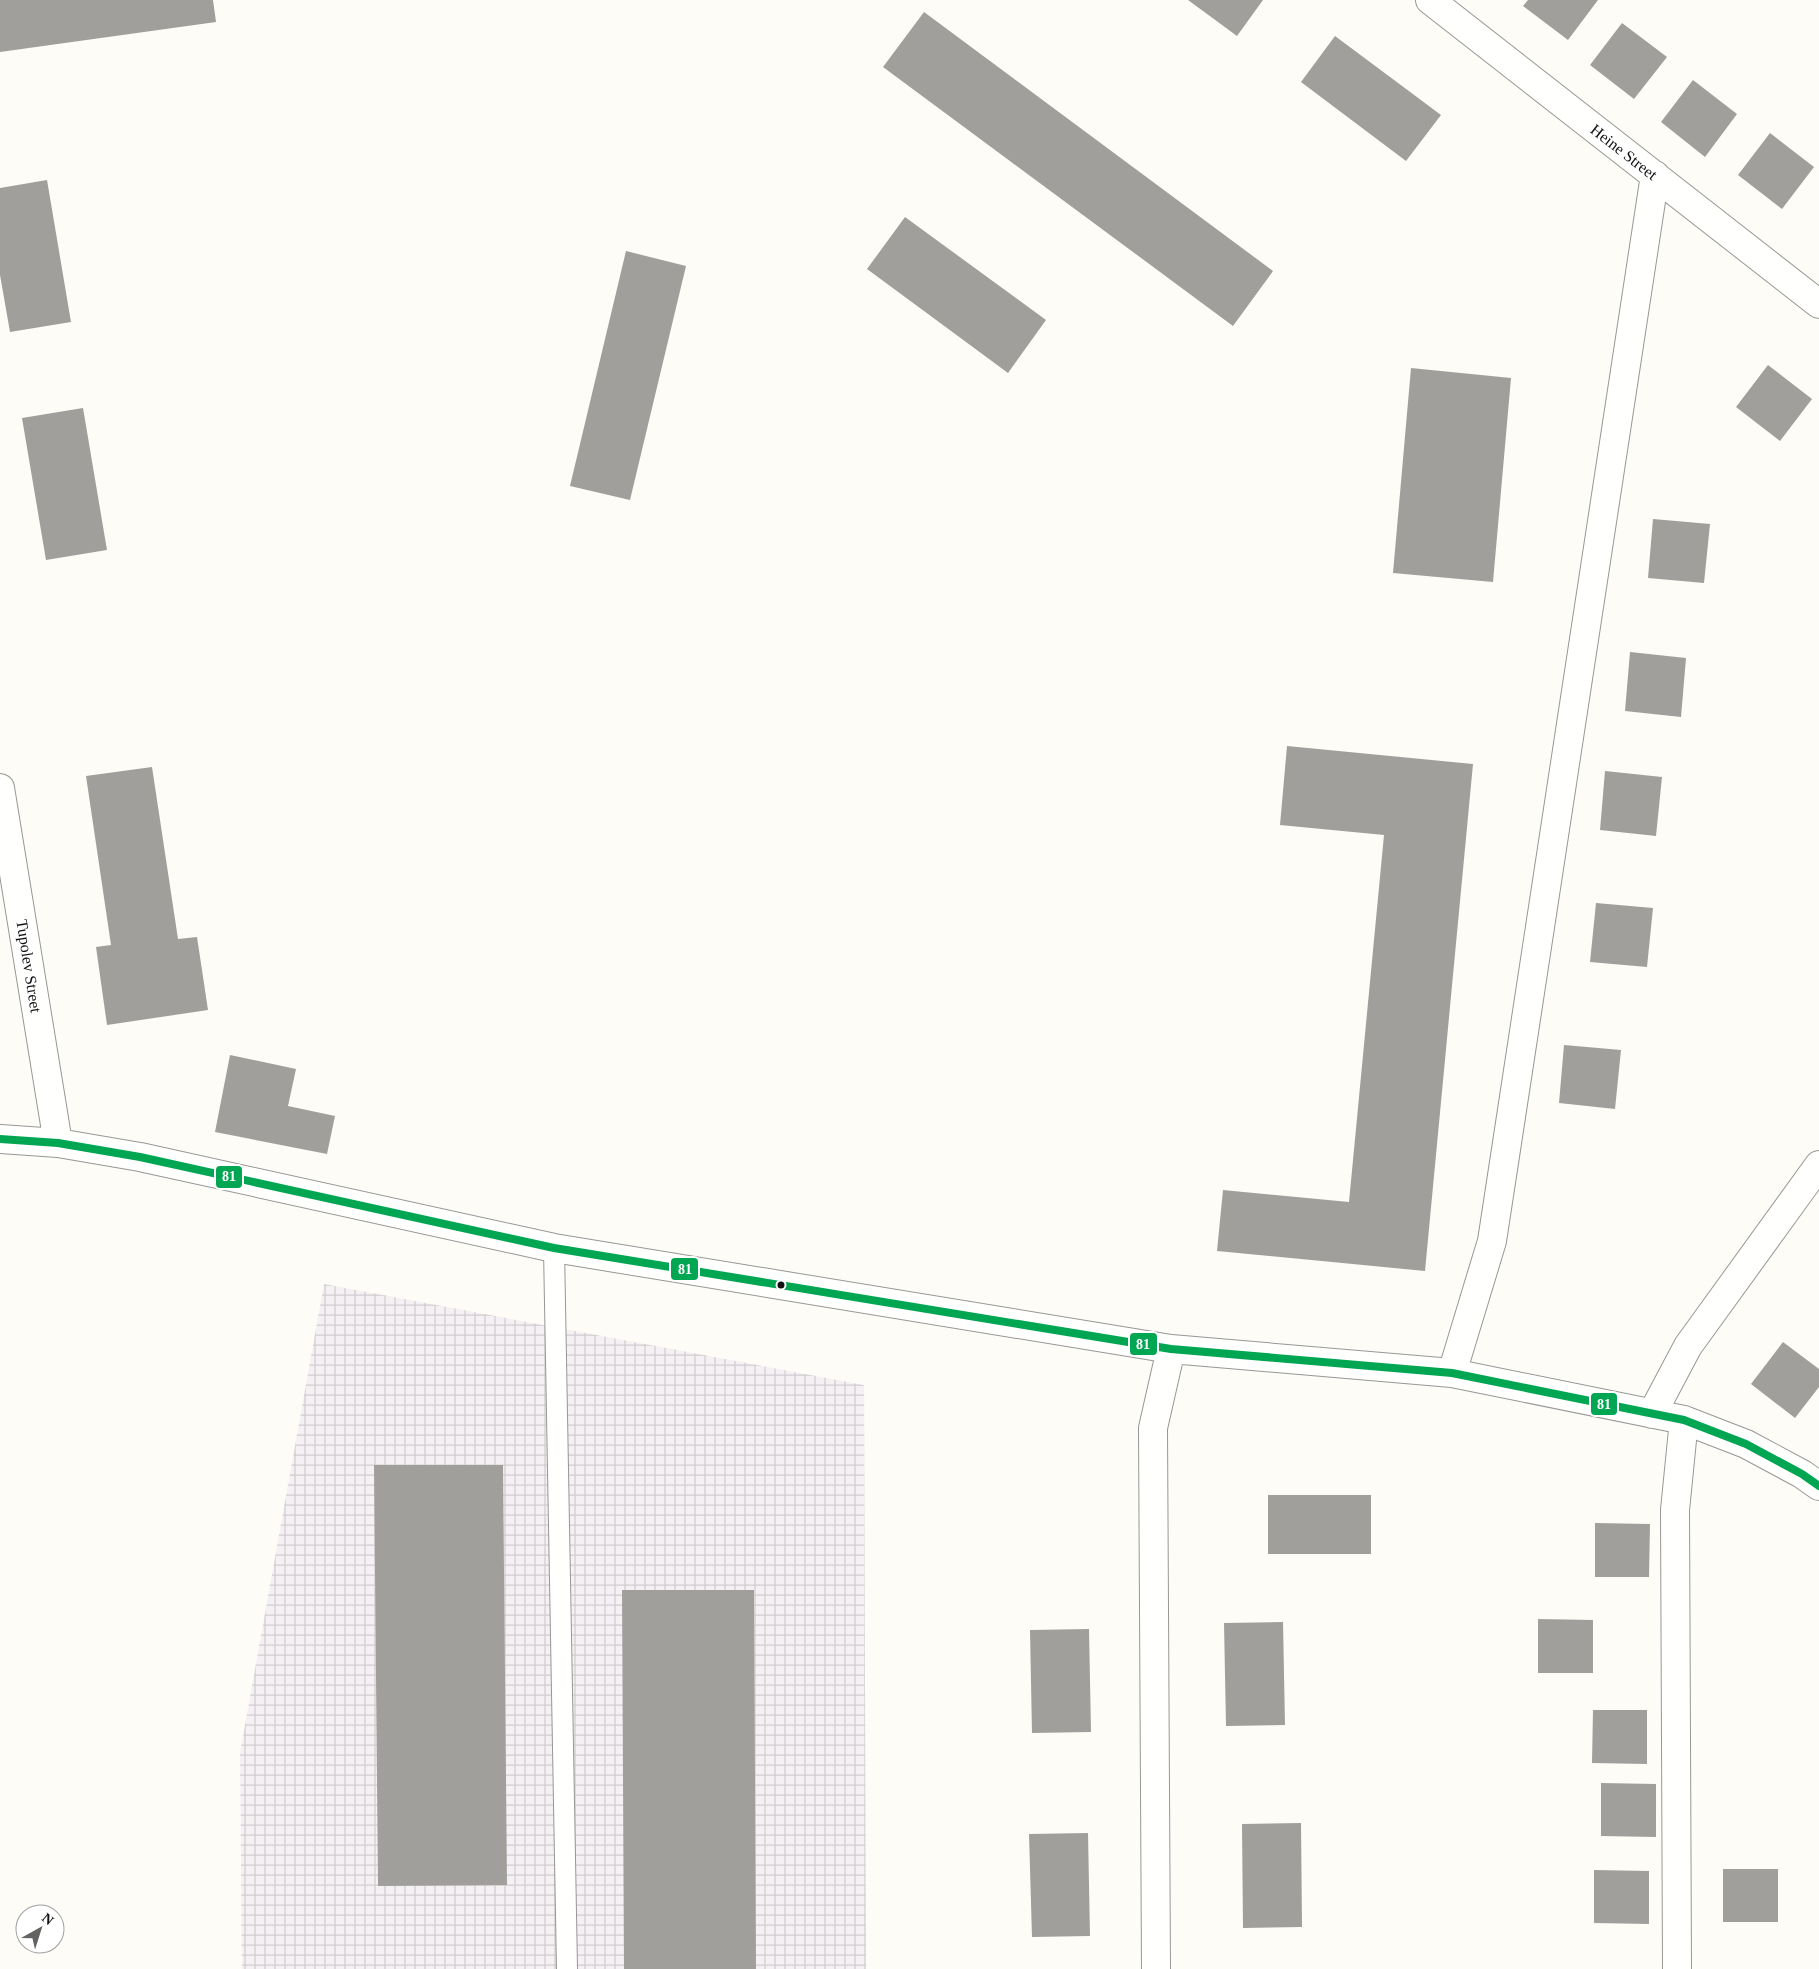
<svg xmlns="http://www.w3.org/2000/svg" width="1819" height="1969" viewBox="0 0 1819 1969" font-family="'Times New Roman',serif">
<defs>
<pattern id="industrial-grid" width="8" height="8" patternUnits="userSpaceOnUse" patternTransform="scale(1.25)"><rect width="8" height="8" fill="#f5f0f3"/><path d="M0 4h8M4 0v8" fill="none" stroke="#d1cdcf"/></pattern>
</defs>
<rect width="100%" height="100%" fill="#fdfcf7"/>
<path fill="url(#industrial-grid)" d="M324,1284L864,1385L866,1969H242L240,1753Z"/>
<path fill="#a19f9c" d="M0,0H213L216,22L0,52Z
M1188,0H1263L1237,36Z
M1528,0H1598L1568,40L1523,6Z
M924,12L1273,271L1233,326L883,67Z
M1622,23L1667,57L1634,99L1590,65Z
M1335,36L1441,115L1406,161L1301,82Z
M1693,80L1737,114L1705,157L1661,122Z
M1770,133L1814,167L1782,209L1738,175Z
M47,180L71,322L10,332L0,275V188Z
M905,217L1046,320L1008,373L867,269Z
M626,251L686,266L630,500L570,486Z
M1768,365L1812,399L1780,441L1736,407Z
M1411,368L1511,378L1493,582L1393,573Z
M83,408L107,550L46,560L22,418Z
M1653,519L1710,524L1704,583L1648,578Z
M1630,652L1686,658L1681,717L1625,711Z
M1287,746L1473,764L1425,1271L1217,1251L1223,1190L1349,1202L1384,835L1280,825Z
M152,767L178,939L197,937L208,1010L107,1025L96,947L111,945L86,776Z
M1605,771L1662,777L1656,836L1600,830Z
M1596,903L1653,908L1647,967L1590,962Z
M1564,1045L1621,1050L1615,1109L1559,1103Z
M230,1055L296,1069L288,1106L335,1116L327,1154L215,1132Z
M1783,1342L1819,1369V1387L1795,1418L1751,1384Z
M374,1465H503L507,1885L378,1886Z
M1268,1495H1371V1554H1268Z
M1595,1523L1650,1524L1649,1577H1595Z
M622,1590H754L756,1969H624Z
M1538,1619L1593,1620V1673H1538Z
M1283,1622L1285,1725L1226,1726L1224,1623Z
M1089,1629L1091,1732L1032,1733L1030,1630Z
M1593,1710H1647V1764L1592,1763Z
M1601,1783L1656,1784V1837L1601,1836Z
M1301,1823L1302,1927L1243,1928L1242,1824Z
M1088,1833L1090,1936L1032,1937L1029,1834Z
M1723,1869H1778V1922H1723Z
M1594,1870L1649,1871V1924L1594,1923Z"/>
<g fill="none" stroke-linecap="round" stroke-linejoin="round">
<defs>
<path id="lane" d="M554,1248L567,1969"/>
<path id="street" d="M1430,0L1819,304
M0,788L58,1143
M0,1139L58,1143L140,1157L554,1248L1171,1349L1452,1373L1684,1420L1746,1444L1802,1474L1819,1486
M1452,1373L1492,1241L1655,175
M1652,1414L1688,1346L1819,1165
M1156,1969L1153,1428L1171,1349
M1677,1969L1675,1510L1684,1420"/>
</defs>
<use href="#lane" stroke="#979795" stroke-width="22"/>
<use href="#street" stroke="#979795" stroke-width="30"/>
<use href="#lane" stroke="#fffffe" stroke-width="20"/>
<use href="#street" stroke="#fffffe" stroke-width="28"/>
<defs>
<path id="bus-1" d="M0,1139L58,1143L140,1157L554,1248L1171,1349L1452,1373L1684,1420L1746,1444L1802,1474L1819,1486"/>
</defs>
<use href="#bus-1" stroke="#fff" stroke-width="11"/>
<use href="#bus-1" stroke="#00a651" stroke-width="8"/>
</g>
<circle fill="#111" stroke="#fff" stroke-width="2" cx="781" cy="1285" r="4.5"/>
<g text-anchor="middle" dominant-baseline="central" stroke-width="5" stroke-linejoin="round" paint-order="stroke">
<g font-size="16" fill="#111" stroke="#fff">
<text transform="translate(1624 152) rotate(38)">Heine Street</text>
<text transform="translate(29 966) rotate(81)">Tupolev Street</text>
</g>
</g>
<g stroke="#fff" stroke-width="2">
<rect x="215" y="1165" width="28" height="24" rx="5" fill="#00a651"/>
<rect x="670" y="1257" width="29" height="24" rx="5" fill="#00a651"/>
<rect x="1129" y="1332" width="29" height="24" rx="5" fill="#00a651"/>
<rect x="1590" y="1392" width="28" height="24" rx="5" fill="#00a651"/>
</g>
<g font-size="14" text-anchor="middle" font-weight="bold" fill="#fff">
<text x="229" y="1181">81</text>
<text x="685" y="1274">81</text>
<text x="1143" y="1349">81</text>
<text x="1604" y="1409">81</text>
</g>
<g transform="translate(40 1929) rotate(39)"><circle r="24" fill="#ffffff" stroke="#a0a0a0"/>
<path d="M0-4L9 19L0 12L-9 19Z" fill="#646362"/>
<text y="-8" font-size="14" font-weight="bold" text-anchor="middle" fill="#111111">N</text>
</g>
</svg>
